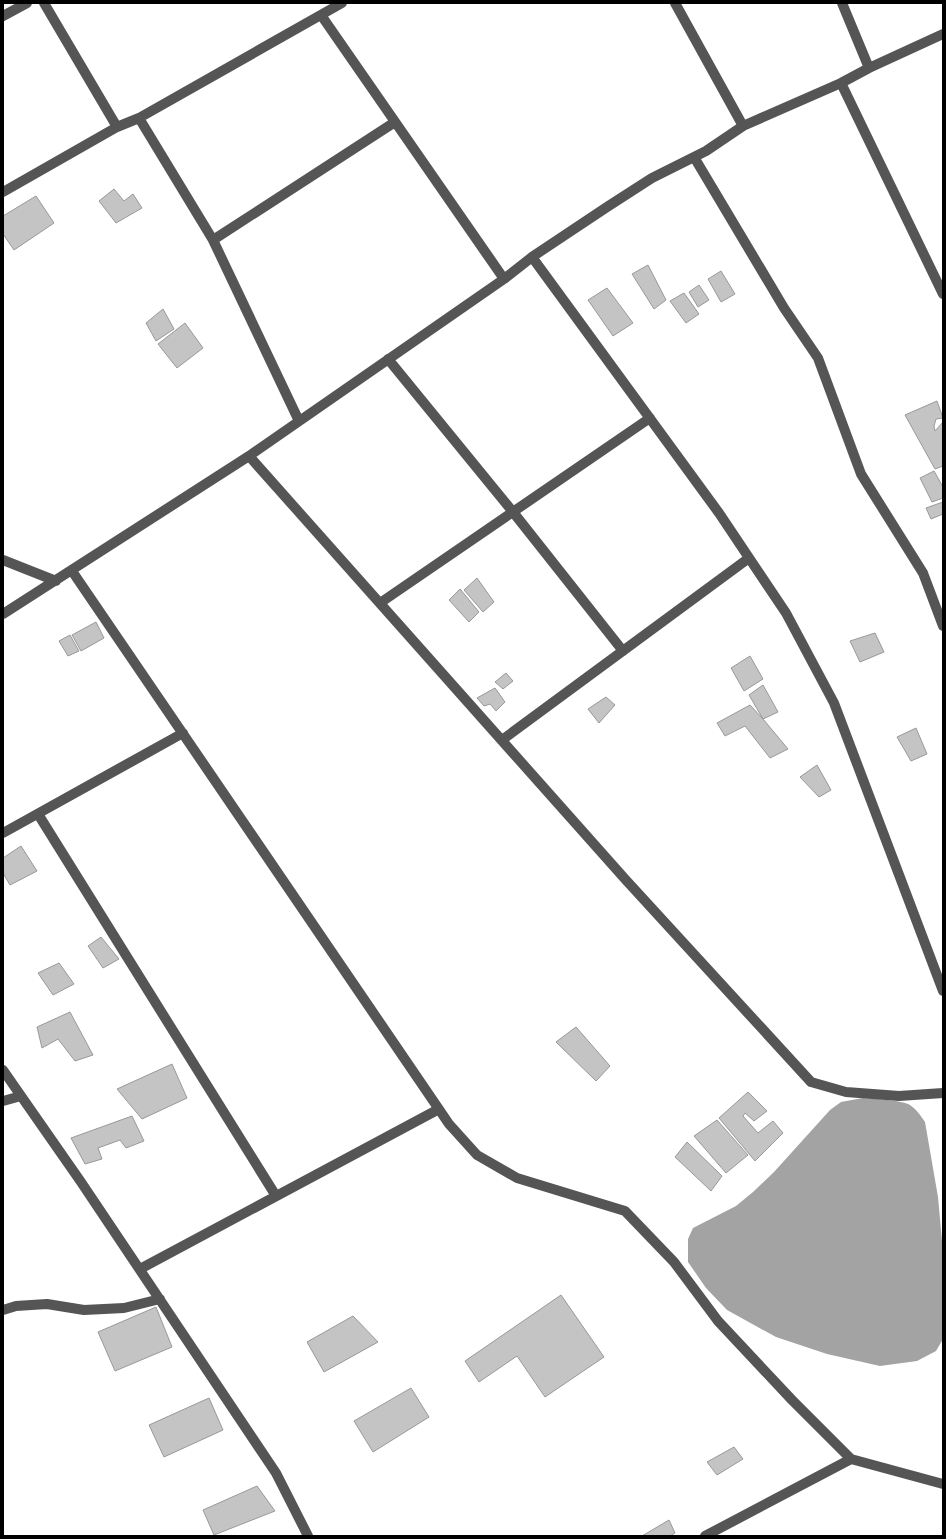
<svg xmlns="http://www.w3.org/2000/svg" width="946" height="1539" viewBox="0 0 946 1539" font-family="Manrope,sans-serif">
<rect width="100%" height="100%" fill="#fff"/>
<path fill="#a3a3a3" d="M863,1098C874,1099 901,1100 910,1105C916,1109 921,1116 925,1122L938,1197L943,1252V1339L936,1351L917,1361L880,1366L827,1354L776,1337L727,1310L706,1288L688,1262V1239L693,1228L736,1206L753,1192L774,1172L830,1110L841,1102Z"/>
<path fill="#c4c4c4" stroke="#999" d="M114,189L124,201L133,194L142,208L116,223L99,201Z
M36,196L54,223L14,250L3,234V216Z
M648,265L666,300L654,309L632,274Z
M721,271L735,294L721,302L708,279Z
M699,285L709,300L698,307L689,292Z
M607,288L633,323L613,336L588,300Z
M684,293L699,314L686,323L670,301Z
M163,309L174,329L156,341L146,323Z
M185,323L203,348L177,368L158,344Z
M937,401L943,418L936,419L934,426L935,431L943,422V466L935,469L905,415Z
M934,471L943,487V498L932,502L920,478Z
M943,502V514L931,519L926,508Z
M477,578L494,602L483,612L464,590Z
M460,589L479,612L469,622L449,600Z
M96,622L104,638L81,651L72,635Z
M875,633L884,652L860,662L850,641Z
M70,635L79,651L68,656L59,641Z
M750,656L763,679L744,691L731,668Z
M506,673L513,681L503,689L495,682Z
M763,685L778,712L763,719L749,695Z
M495,688L505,702L496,711L490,704L484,706L477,698Z
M606,697L615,705L599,723L588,709Z
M750,705L763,719L788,749L770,758L745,726L725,736L717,723Z
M916,728L927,754L911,761L897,737Z
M817,765L831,790L819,797L800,777Z
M21,846L37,871L10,885L3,873V858Z
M101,937L119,959L103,968L88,946Z
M59,963L74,984L53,995L38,973Z
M70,1012L93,1055L75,1061L58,1039L42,1048L37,1027Z
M576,1027L610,1066L596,1081L556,1042Z
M172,1064L187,1098L142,1119L117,1089Z
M748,1092L767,1111L754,1121L745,1113L743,1116L758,1133L773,1121L783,1133L755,1161L719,1118Z
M132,1116L144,1141L126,1148L120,1140L98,1148L102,1159L85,1164L71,1138Z
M717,1120L748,1155L726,1173L694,1136Z
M687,1142L722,1176L711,1191L675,1157Z
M561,1295L604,1357L545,1397L517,1356L479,1382L465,1361Z
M156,1307L172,1347L115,1371L98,1332Z
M353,1316L378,1342L324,1372L307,1342Z
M411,1388L429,1417L373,1452L354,1421Z
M209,1398L223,1430L164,1457L149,1425Z
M734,1447L743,1459L717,1475L707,1462Z
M257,1486L275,1511L214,1535L203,1510Z
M669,1520L675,1533L670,1536H642Z"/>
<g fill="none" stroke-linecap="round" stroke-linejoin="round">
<path stroke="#555" stroke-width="10" d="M44,3L117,127
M675,3L743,126
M842,3L869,68
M321,15L504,279
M3,16L27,3
M841,83L943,294
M139,118L213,240L299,421
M694,157L784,308L818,358L861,474L923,573L943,626
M3,192L117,127L139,118L342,3
M213,240L395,122
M532,257L719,513L786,613L834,703L943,991
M388,359L513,512L623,651
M249,456L625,879L811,1082L846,1092L899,1096L943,1093
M3,560L56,581
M72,571L449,1124L477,1155L517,1178L625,1211L674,1262L718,1321L792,1400L851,1459L943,1484
M380,603L650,418
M3,614L249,456L504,279L532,257L607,207L652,178L706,151L743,126L841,83L869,68L943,34
M502,740L749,558
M38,814L276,1196
M3,833L183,733
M3,1070L81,1182L276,1473L308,1536
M3,1101L21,1096
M140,1269L439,1109
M3,1310L16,1306L47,1304L84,1310L124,1308L160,1299
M705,1536L851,1459"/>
</g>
<rect width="946" height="1539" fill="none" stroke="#000000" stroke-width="8"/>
</svg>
